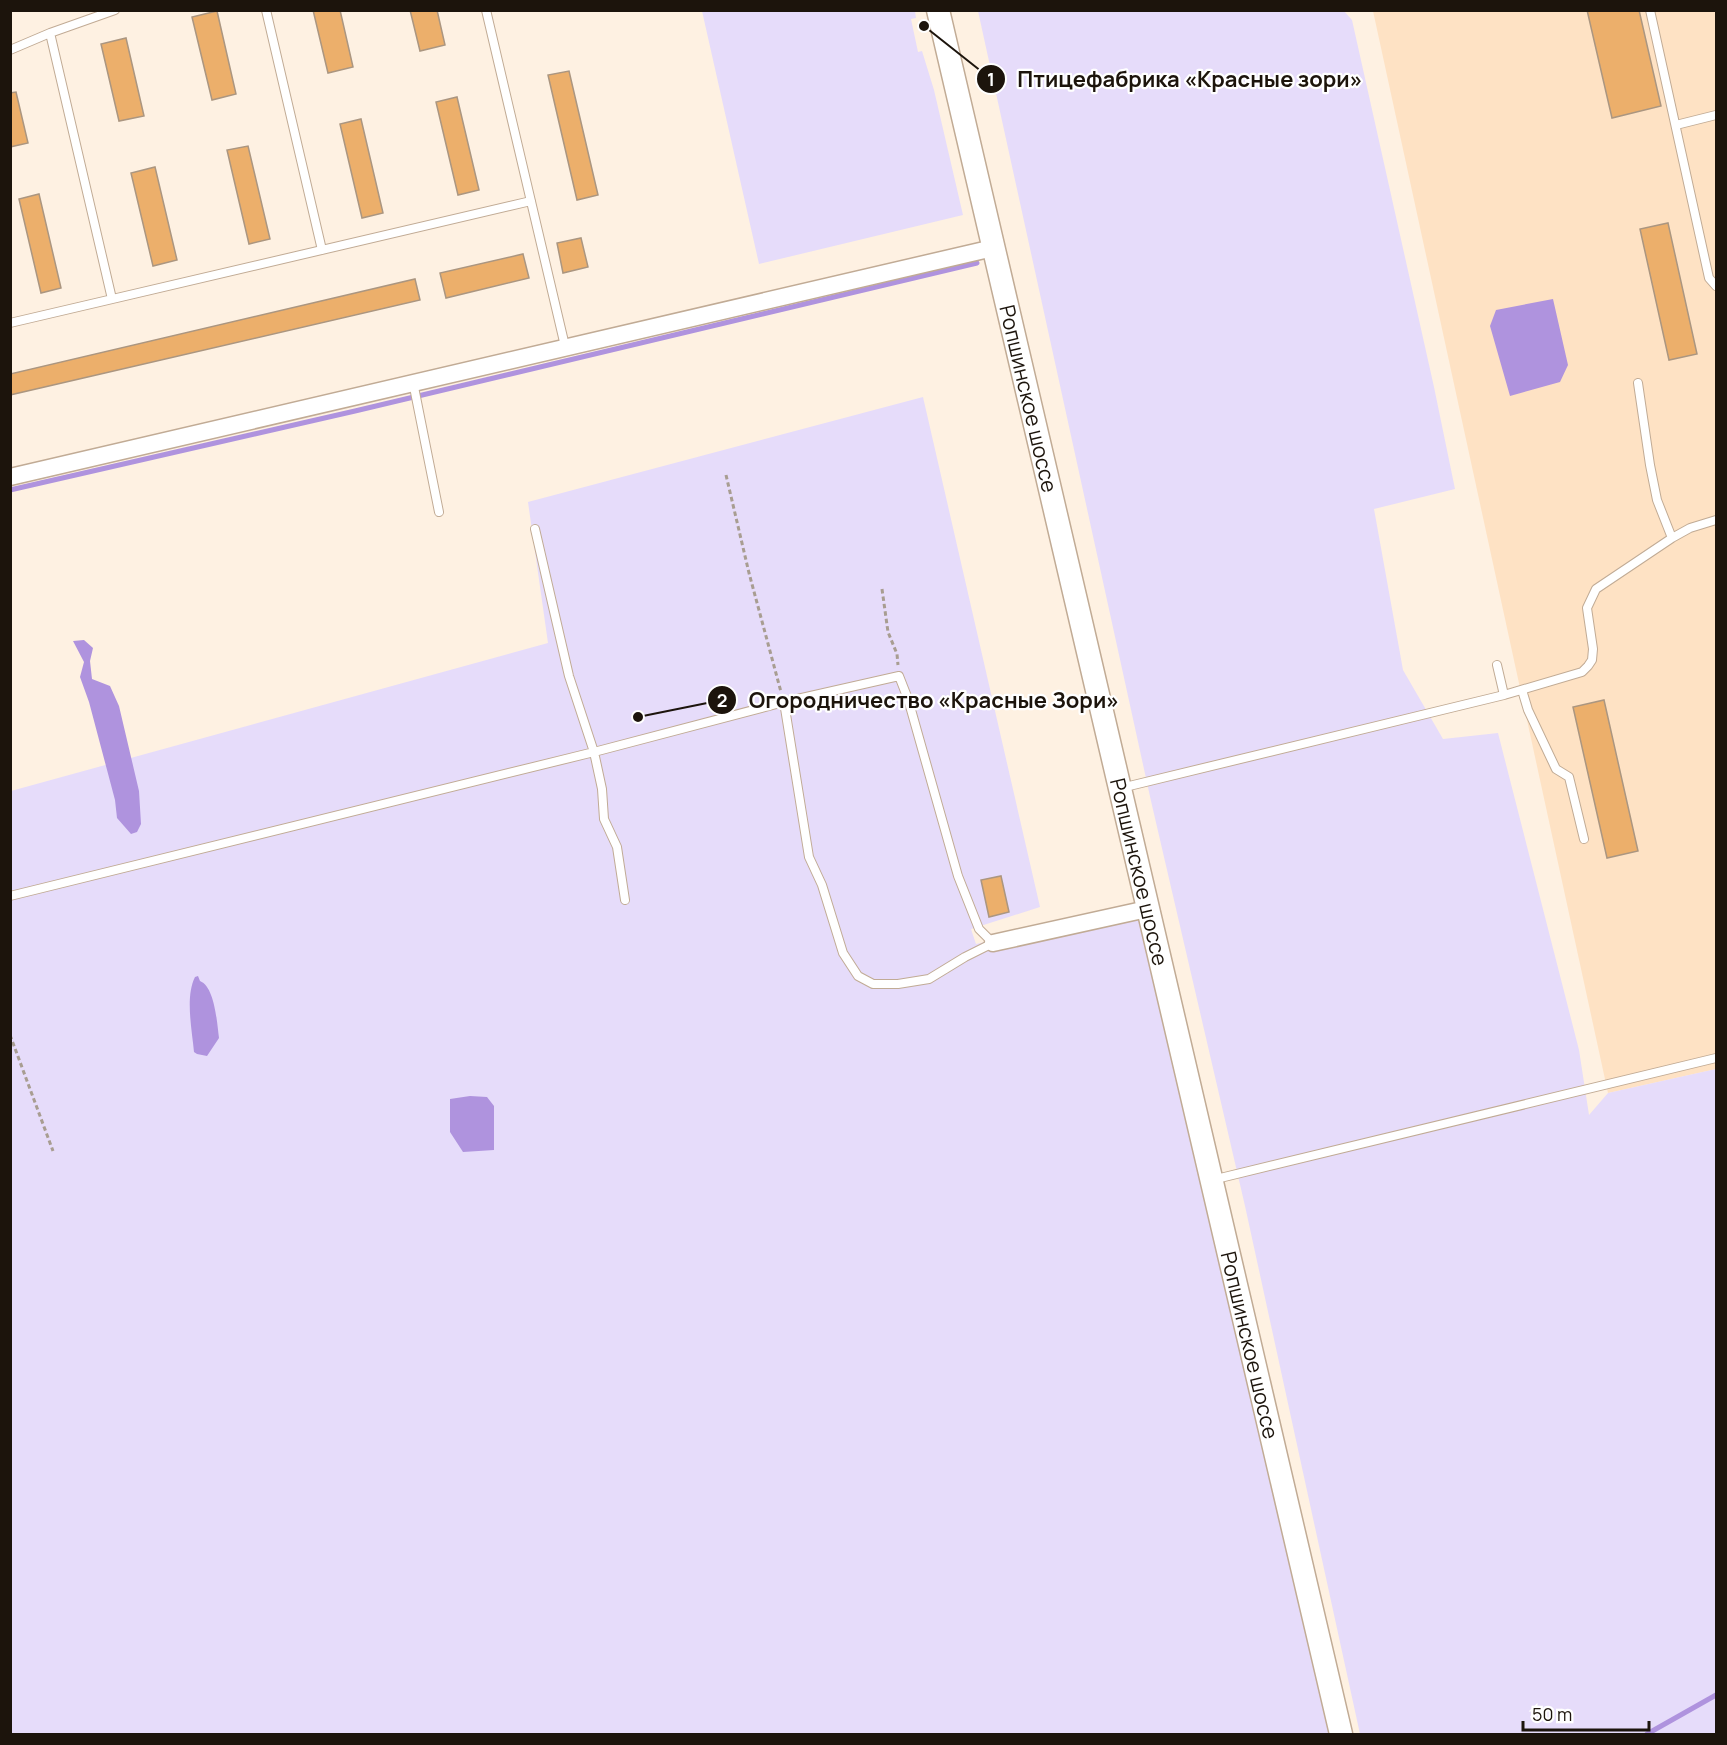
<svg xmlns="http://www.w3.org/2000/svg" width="1727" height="1745" viewBox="0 0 1727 1745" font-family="Manrope,sans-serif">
<rect width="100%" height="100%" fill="#fef1e2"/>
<path fill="#fee2c4" d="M1373,11H1716V1069L1608,1093Z"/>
<path fill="#e6dcfa" d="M1343,10L1352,20L1434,387L1455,489L1374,509L1403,670L1443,739L1498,733L1579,1050L1589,1115L1608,1093L1716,1069V1734H1360L1245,1206L1151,801L978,11Z
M702,11H915L916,18L911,19L918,52L922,51L934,90L963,215L759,264Z
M923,397L1040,907L971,929L976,944L1138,908L1329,1734H11V791L548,643L528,502Z"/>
<path fill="#af93de" d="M1553,299L1568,365L1560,382L1510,396L1490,326L1496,310Z
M84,640L93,648L90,661L92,679L110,686L119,706L139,791L141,824L137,832L131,834L117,818L115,800L89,702L80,677L84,662L73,641Z
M198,976L200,981C215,987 217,1023 219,1038L207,1056L197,1054L194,1052C192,1030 185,997 195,977Z
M470,1096L487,1097L494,1106V1150L463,1152L450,1132V1099Z"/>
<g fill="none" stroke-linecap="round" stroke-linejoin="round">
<path stroke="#af93de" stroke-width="5" d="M10,490L355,411L977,263
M1647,1734L1716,1695"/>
</g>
<path fill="#ecaf6b" stroke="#ab9680" stroke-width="1.5" d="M313,10H340L353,67L328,73Z
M410,10H437L445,45L420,51Z
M1587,10H1639L1661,106L1612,118Z
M217,11L236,94L212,100L192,17Z
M126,38L144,116L119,121L101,44Z
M569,71L598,195L577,200L548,75Z
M16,92L28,143L10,147V93Z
M457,97L479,190L458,195L436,102Z
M361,119L383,213L362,218L340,124Z
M248,146L270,239L249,244L227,150Z
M155,167L177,260L153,266L131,173Z
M39,194L61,288L41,293L19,199Z
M1668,223L1697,354L1669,360L1640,229Z
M581,238L588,267L563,273L557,243Z
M523,254L529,278L446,298L440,273Z
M415,279L420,300L10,395V374Z
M1604,700L1638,851L1607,858L1573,707Z
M1001,876L1009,912L989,917L981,880Z"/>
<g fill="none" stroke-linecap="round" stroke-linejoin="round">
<defs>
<path id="service" d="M266,10L322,250
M486,10L565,346
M1650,10L1709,278L1716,286
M50,33L112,299
M10,50L50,33L115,10
M1676,125L1716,115
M10,323L531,201
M413,382L439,512
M1638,383L1650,465L1657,500L1672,538
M535,529L569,676L594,752L602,789L604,819L617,847L625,900
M1497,665L1504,695
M1522,690L1528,710L1556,769L1569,777L1584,839
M1121,788L1504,695L1582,672L1588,666L1592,660L1593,649L1587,608L1596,589L1672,538L1690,528L1716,520
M10,896L594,752L784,702L899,676L908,699L958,876L979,929L993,943L965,957L929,979L898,984H873L858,976L843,953L822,885L809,857L784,702
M1212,1180L1716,1058"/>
<path id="minor" d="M10,477L993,248
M993,943L1147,909"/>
<g id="secondary">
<path id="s1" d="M938,10L1341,1734"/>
</g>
</defs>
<use href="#service" stroke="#c1ab95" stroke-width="10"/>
<use href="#minor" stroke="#c1ab95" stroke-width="19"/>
<use href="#secondary" stroke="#c1ab95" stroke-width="25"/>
<path stroke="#a89d91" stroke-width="3" stroke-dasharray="4.5 3" stroke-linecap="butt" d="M726,475L749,573L781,692
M882,589L888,632L897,654L898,665
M10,1035L53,1151"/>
<use href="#service" stroke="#fff" stroke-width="8"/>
<use href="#minor" stroke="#fff" stroke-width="16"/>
<use href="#secondary" stroke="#fff" stroke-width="22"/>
</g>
<g text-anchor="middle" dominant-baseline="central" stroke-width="4.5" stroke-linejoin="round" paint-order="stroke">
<g font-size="21" fill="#1c140c" stroke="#fff">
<text stroke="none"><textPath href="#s1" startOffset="399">Ропшинское шоссе</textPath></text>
<text stroke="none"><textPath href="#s1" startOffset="885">Ропшинское шоссе</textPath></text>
<text stroke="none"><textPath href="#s1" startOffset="1371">Ропшинское шоссе</textPath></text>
</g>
</g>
<path fill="none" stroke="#1c140c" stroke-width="2" d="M924 26L991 79M638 717L722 700"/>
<g fill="#1c140c" stroke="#fff" stroke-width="2">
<circle cx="924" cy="26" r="6"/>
<circle cx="638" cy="717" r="6"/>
<circle cx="991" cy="79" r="15"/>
<circle cx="722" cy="700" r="15"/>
</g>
<g font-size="18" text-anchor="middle" font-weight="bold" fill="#fff">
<text x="991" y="86">1</text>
<text x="722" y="707">2</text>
</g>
<g font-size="22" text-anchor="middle" font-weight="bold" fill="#1c140c" stroke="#fff" stroke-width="4.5" stroke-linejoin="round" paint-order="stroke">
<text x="1190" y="87">Птицефабрика «Красные зори»</text>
<text x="934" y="708">Огородничество «Красные Зори»</text>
</g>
<rect width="1727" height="1745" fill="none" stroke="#1c140c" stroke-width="24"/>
<path d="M1523 1721v9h126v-9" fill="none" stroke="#1c140c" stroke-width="3"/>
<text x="1532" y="1721" font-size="18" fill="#1c140c" stroke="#ffffff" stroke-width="4.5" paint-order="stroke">50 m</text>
</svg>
